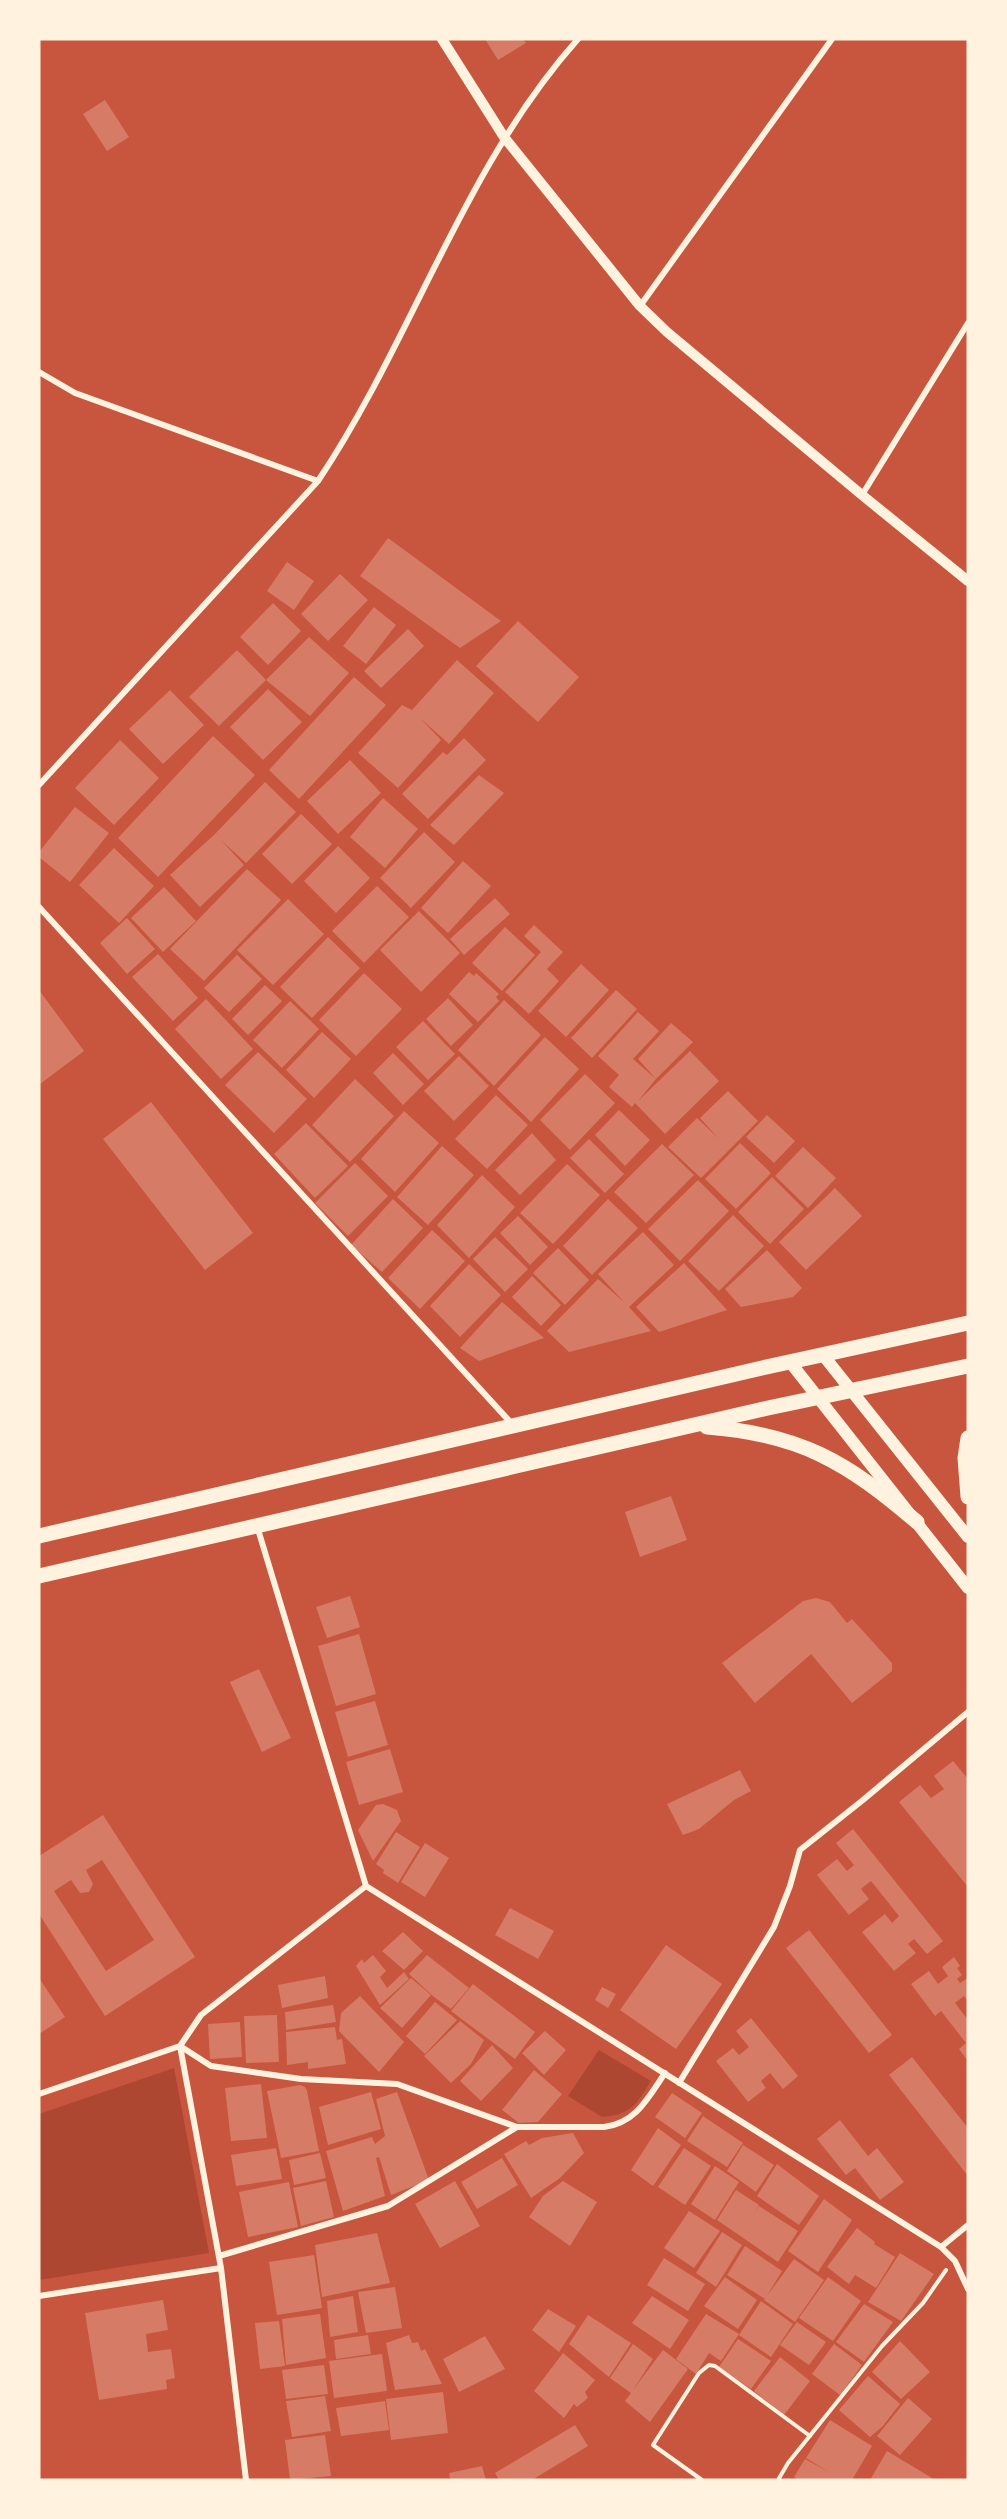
<svg xmlns="http://www.w3.org/2000/svg" width="1007" height="2519" viewBox="0 0 1007 2519" font-family="'Zilla Slab',serif">
<rect width="100%" height="100%" fill="#c8553d"/>
<path fill="#ae4732" d="M599,2050L651,2081C636,2105 631,2115 602,2117L568,2096Z
M174,2068L209,2253L39,2280V2114Z"/>
<path fill="#d67c66" fill-rule="evenodd" d="M485,39H523L526,43L498,60Z
M105,100L129,137L107,151L83,114Z
M388,538L501,621L460,648L360,576Z
M287,562L314,581L294,610L267,591Z
M340,574L368,600L328,641L301,614Z
M273,603L301,631L268,665L240,637Z
M374,607L396,625L366,664L343,646Z
M518,621L579,677L538,722L476,666Z
M408,629L424,646L381,688L364,671Z
M309,637L349,673L310,716L266,680Z
M237,650L266,680L219,726L189,697Z
M457,660L494,693L449,744L420,718L441,740L398,788L358,753L402,705L412,710Z
M354,677L386,705L299,799L269,770Z
M268,689L302,722L263,760L230,727Z
M170,690L204,725L163,764L129,729Z
M213,736L255,775L158,877L118,838Z
M464,738L486,760L428,819L402,794L443,752L447,755Z
M120,740L159,778L114,825L75,788Z
M350,760L381,793L338,834L307,801Z
M479,775L504,793L454,845L430,825Z
M265,782L296,812L246,863L221,840L244,865L200,907L170,875L215,834Z
M383,798L418,829L385,868L350,837Z
M75,807L109,833L70,882L39,857V852Z
M301,814L332,844L292,884L262,854Z
M424,832L455,862L411,908L380,878Z
M338,846L370,878L336,913L304,881Z
M114,848L154,886L119,923L79,885Z
M463,861L491,886L448,933L421,908Z
M247,869L281,900L204,981L170,949Z
M377,886L409,917L364,963L332,931Z
M164,887L196,921L163,952L131,918Z
M495,898L510,914L464,955L450,939Z
M288,899L324,934L273,985L237,950Z
M419,911L460,953L421,992L380,950Z
M127,918L155,949L127,974L100,943Z
M534,925L563,952L547,969L559,981L529,1014L505,992L541,952L524,936Z
M505,927L535,955L502,991L472,963Z
M328,937L360,968L312,1018L280,987Z
M158,954L198,998L173,1021L132,977Z
M237,955L262,979L229,1012L204,988Z
M581,964L609,990L566,1037L538,1011Z
M469,972L474,976L476,973L499,994L496,997L499,1001L478,1022L449,994Z
M364,973L402,1009L356,1056L319,1020Z
M265,985L282,1001L248,1035L232,1019Z
M39,990L84,1051L40,1084L39,1083Z
M616,990L637,1009L592,1058L571,1038Z
M448,998L473,1025L451,1046L426,1019Z
M206,999L253,1049L221,1079L175,1029Z
M504,1000L541,1035L494,1086L458,1050Z
M290,1001L319,1029L282,1068L253,1040Z
M638,1012L659,1031L633,1059L656,1079L638,1101L690,1051L719,1081L665,1134L635,1103L632,1107L609,1087L619,1075L598,1056Z
M423,1021L455,1054L428,1080L396,1047Z
M671,1023L693,1042L656,1079L638,1059Z
M322,1032L351,1059L314,1098L286,1070Z
M545,1037L579,1069L531,1122L497,1089Z
M258,1052L307,1099L274,1133L225,1085Z
M393,1053L424,1084L403,1105L373,1073Z
M459,1056L489,1086L454,1121L424,1091Z
M585,1074L615,1103L570,1150L540,1120Z
M355,1079L394,1116L350,1162L312,1125Z
M728,1091L758,1121L701,1178L668,1147L697,1118L718,1138L700,1118Z
M496,1095L528,1125L487,1169L455,1139Z
M151,1102L253,1233L205,1270L103,1139Z
M619,1110L650,1140L625,1166L595,1135Z
M404,1111L439,1143L395,1192L361,1159Z
M767,1115L795,1141L774,1163L746,1137Z
M306,1123L348,1166L315,1198L274,1154Z
M532,1133L556,1160L520,1195L495,1170Z
M589,1139L624,1174L605,1193L570,1158Z
M740,1143L771,1173L736,1209L705,1179Z
M662,1144L694,1175L646,1223L614,1192Z
M442,1146L474,1175L428,1225L397,1197Z
M803,1147L836,1178L808,1208L775,1176Z
M355,1163L388,1196L348,1236L315,1203Z
M567,1164L600,1195L553,1244L520,1213Z
M482,1175L515,1207L469,1258L437,1225Z
M772,1177L804,1209L770,1244L738,1212Z
M698,1180L729,1211L680,1261L648,1229Z
M835,1188L862,1216L806,1270L779,1242Z
M393,1199L423,1228L382,1272L351,1245Z
M608,1199L638,1228L592,1275L563,1246Z
M733,1215L764,1246L719,1291L688,1261Z
M518,1216L548,1247L530,1265L500,1233Z
M432,1230L465,1261L420,1309L388,1278Z
M643,1232L674,1265L629,1307L651,1331L569,1352L547,1331L598,1279L625,1303L598,1274Z
M495,1237L528,1269L505,1292L473,1259Z
M558,1248L589,1280L565,1305L533,1273Z
M767,1250L802,1288L793,1297L741,1307L725,1289Z
M684,1263L727,1310L659,1332L636,1307Z
M469,1264L501,1295L460,1337L430,1306Z
M532,1276L561,1305L541,1326L512,1297Z
M502,1302L544,1338L479,1361L460,1348Z
M671,1496L687,1540L640,1557L625,1512Z
M350,1596L360,1627L327,1638L316,1607Z
M816,1598L830,1602L847,1623L852,1619L892,1663V1671L852,1703L811,1654L755,1703L722,1663L803,1601Z
M359,1634L376,1694L336,1706L318,1646Z
M259,1669L291,1738L262,1752L230,1682Z
M375,1701L388,1745L348,1757L335,1712Z
M390,1749L403,1792L359,1805L346,1762Z
M953,1761L968,1779V1887L899,1802L920,1785L931,1798L944,1789L934,1776Z
M740,1770L751,1791L734,1800L699,1829L683,1835L667,1804Z
M383,1804L397,1810L401,1821L373,1861L358,1830L376,1805Z
M103,1815L195,1957L105,2016L39,1914V1856ZM102,1860L154,1940L106,1971L54,1891L71,1880L80,1893L89,1892L93,1884L86,1870Z
M853,1829L943,1941L927,1954L914,1939L908,1944L916,1953L894,1971L862,1932L885,1914L892,1923L899,1916L871,1881L861,1889L869,1899L849,1915L817,1875L837,1859L847,1871L854,1865L836,1843Z
M396,1832L420,1847L398,1883L383,1873L384,1870L376,1864Z
M425,1843L449,1858L425,1897L401,1882Z
M510,1908L554,1931L538,1959L495,1935Z
M809,1930L892,2035L869,2053L786,1948Z
M403,1932L423,1951L404,1970L382,1951Z
M666,1945L722,1984L676,2049L620,2010Z
M373,1955L386,1971L380,1977L387,1988L404,1972L409,1979L380,2005L356,1966L362,1959L364,1963Z
M427,1955L469,1988L451,2009L434,1997L409,1974Z
M954,1957L960,1966L957,1968L962,1975L957,1979L960,1983L968,1978V2002L964,1996L955,2003L968,2020V2061L959,2049L966,2043L941,2011L935,2016L911,1984L929,1971L938,1984L948,1976L942,1967Z
M325,1976L328,1998L282,2008L278,1985Z
M39,1978L65,2017L39,2034Z
M411,1978L431,1995L402,2028L380,2008Z
M473,1984L535,2032L515,2059L451,2011Z
M602,1987L616,1994L608,2008L595,2000Z
M360,1996L404,2042L379,2072L339,2031L341,2013Z
M435,2002L457,2020L425,2054L406,2036Z
M333,2005L336,2022L286,2030L285,2012Z
M277,2015L279,2062L246,2063L244,2016Z
M751,2018L798,2076L783,2089L770,2073L761,2081L766,2088L748,2102L716,2061L733,2048L739,2055L749,2047L736,2031Z
M460,2021L484,2040L471,2064L451,2083L424,2056Z
M240,2022L242,2057L210,2059L208,2024Z
M335,2027L337,2040L342,2039L346,2064L308,2069V2062L287,2065L286,2032Z
M545,2031L566,2050L544,2075L522,2053Z
M492,2045L513,2068L481,2101L460,2081Z
M912,2057L968,2128V2176L889,2075Z
M534,2070L562,2094L538,2122L519,2123L502,2110Z
M261,2084L267,2138L231,2141L225,2088Z
M300,2085L305,2087L307,2091L319,2151L281,2158L267,2091Z
M371,2092L381,2129L328,2145L319,2107Z
M397,2092L429,2180L391,2195L379,2157L376,2158L385,2196L343,2211L326,2151L372,2137L375,2144L385,2136L376,2099Z
M672,2093L702,2113L685,2138L655,2117Z
M703,2116L743,2143L727,2167L687,2141Z
M840,2120L868,2156L877,2148L904,2182L880,2200L855,2168L846,2175L817,2139Z
M658,2128L681,2145L653,2186L631,2170Z
M573,2133L584,2153L560,2178L531,2198L504,2154L526,2141L529,2145L542,2138Z
M743,2145L774,2165L756,2192L727,2171Z
M276,2148L282,2179L236,2186L231,2155Z
M684,2148L711,2166L685,2205L658,2187Z
M320,2153L326,2178L294,2185L289,2160Z
M502,2158L518,2185L477,2209L461,2182Z
M777,2164L819,2196L799,2225L757,2196Z
M715,2166L739,2182L715,2220L691,2204Z
M326,2181L334,2217L301,2226L293,2188Z
M455,2181L480,2226L440,2248L415,2204Z
M563,2181L597,2202L570,2246L529,2217L543,2196Z
M289,2182L298,2227L248,2237L239,2192Z
M736,2190L759,2205L755,2213L759,2206L798,2231L778,2262L717,2220Z
M824,2199L852,2220L818,2272L788,2251Z
M689,2211L720,2231L694,2268L664,2248Z
M857,2228L875,2242L874,2244L895,2257L876,2288L855,2275L849,2284L827,2267Z
M722,2232L742,2245L716,2287L696,2273Z
M377,2233L390,2283L322,2297L315,2245Z
M745,2246L782,2271L765,2299L727,2275Z
M900,2253L934,2274L901,2321L868,2302Z
M314,2255L322,2308L277,2315L269,2262Z
M664,2258L705,2284L688,2311L647,2285Z
M794,2259L824,2280L795,2322L764,2300Z
M725,2277L757,2300L738,2329L704,2306Z
M828,2277L861,2301L833,2341L799,2318Z
M395,2287L402,2328L366,2333L358,2292Z
M353,2296L358,2332L330,2337L327,2301Z
M652,2296L689,2320L670,2349L632,2323Z
M163,2300L168,2330L146,2334L148,2352L171,2349L175,2378L166,2380L167,2389L99,2400L85,2313Z
M761,2301L793,2324L771,2357L739,2335Z
M864,2304L893,2322L864,2362L836,2342Z
M548,2309L576,2326L559,2352L532,2330Z
M320,2314L326,2358L286,2365L282,2319Z
M706,2314L739,2334L721,2361L709,2353L696,2374L676,2359Z
M588,2315L631,2343L609,2377L569,2344Z
M279,2321L285,2366L260,2369L255,2323Z
M797,2322L826,2342L809,2365L780,2345Z
M368,2335L371,2354L336,2359L334,2340Z
M409,2335L412,2343L418,2342L421,2351L425,2349L442,2384L395,2390L386,2343Z
M485,2336L505,2369L459,2392L443,2359Z
M738,2339L771,2361L751,2389L719,2367Z
M900,2341L930,2372L901,2399L872,2372Z
M633,2344L653,2359L633,2390L663,2350L688,2369L650,2422L625,2401L631,2393L610,2378Z
M834,2344L862,2365L840,2395L812,2374Z
M563,2353L595,2380L585,2392L588,2398L577,2407L574,2404L564,2418L534,2391Z
M382,2354L387,2391L334,2398L329,2361Z
M780,2357L810,2381L784,2415L754,2391Z
M324,2365L328,2394L286,2399L282,2370Z
M868,2376L900,2404L882,2427L870,2437L839,2410Z
M443,2392L448,2433L391,2440L386,2399Z
M325,2396L331,2431L292,2437L286,2401Z
M908,2398L932,2419L900,2455L877,2436Z
M385,2401L389,2430L341,2436L336,2408Z
M830,2420L872,2446L852,2480H799L794,2477L805,2459L829,2472L806,2458Z
M575,2425L588,2446L532,2480H499L495,2473Z
M325,2435L331,2476L290,2480L285,2440Z
M887,2451L932,2478L931,2480H870Z
M482,2466L486,2480H450L449,2473Z"/>
<g fill="none" stroke-linecap="round" stroke-linejoin="round">
<path stroke="#fff3e0" stroke-width="4" d="M702,2480L653,2445L699,2373L709,2365L715,2366L810,2436
M778,2480L788,2463L882,2346L923,2303L946,2270"/>
<path stroke="#fff3e0" stroke-width="6" d="M640,306L832,39
M39,372L75,393L318,481
M862,495L968,323
M39,785L318,481C413,339 463,168 578,39
M39,907L513,1425
M257,1526L366,1886L941,2247L955,2261L968,2289
M679,2083L774,1927L790,1886L800,1850L863,1800L968,1712
M39,2094L180,2046L211,2066L301,2079L397,2084L517,2127H604C636,2123 648,2098 665,2073
M941,2247L968,2225
M219,2256L388,2206L517,2127
M39,2296L221,2268
M246,2480L221,2268L180,2046L201,2015L366,1886"/>
<path stroke="#fff3e0" stroke-width="10" d="M442,39L504,137L640,306L667,332L862,495L968,581"/>
<path stroke="#fff3e0" stroke-width="12" d="M823,1355L968,1537
M790,1362L968,1588"/>
<path stroke="#fff3e0" stroke-width="15" d="M707,1427C800,1434 847,1462 917,1522
M968,1438L965,1458L968,1497
M39,1536L762,1368L968,1323
M39,1576L768,1408L968,1366"/>
</g>
<rect width="1007" height="2519" fill="none" stroke="#fff3e0" stroke-width="81"/>
</svg>
